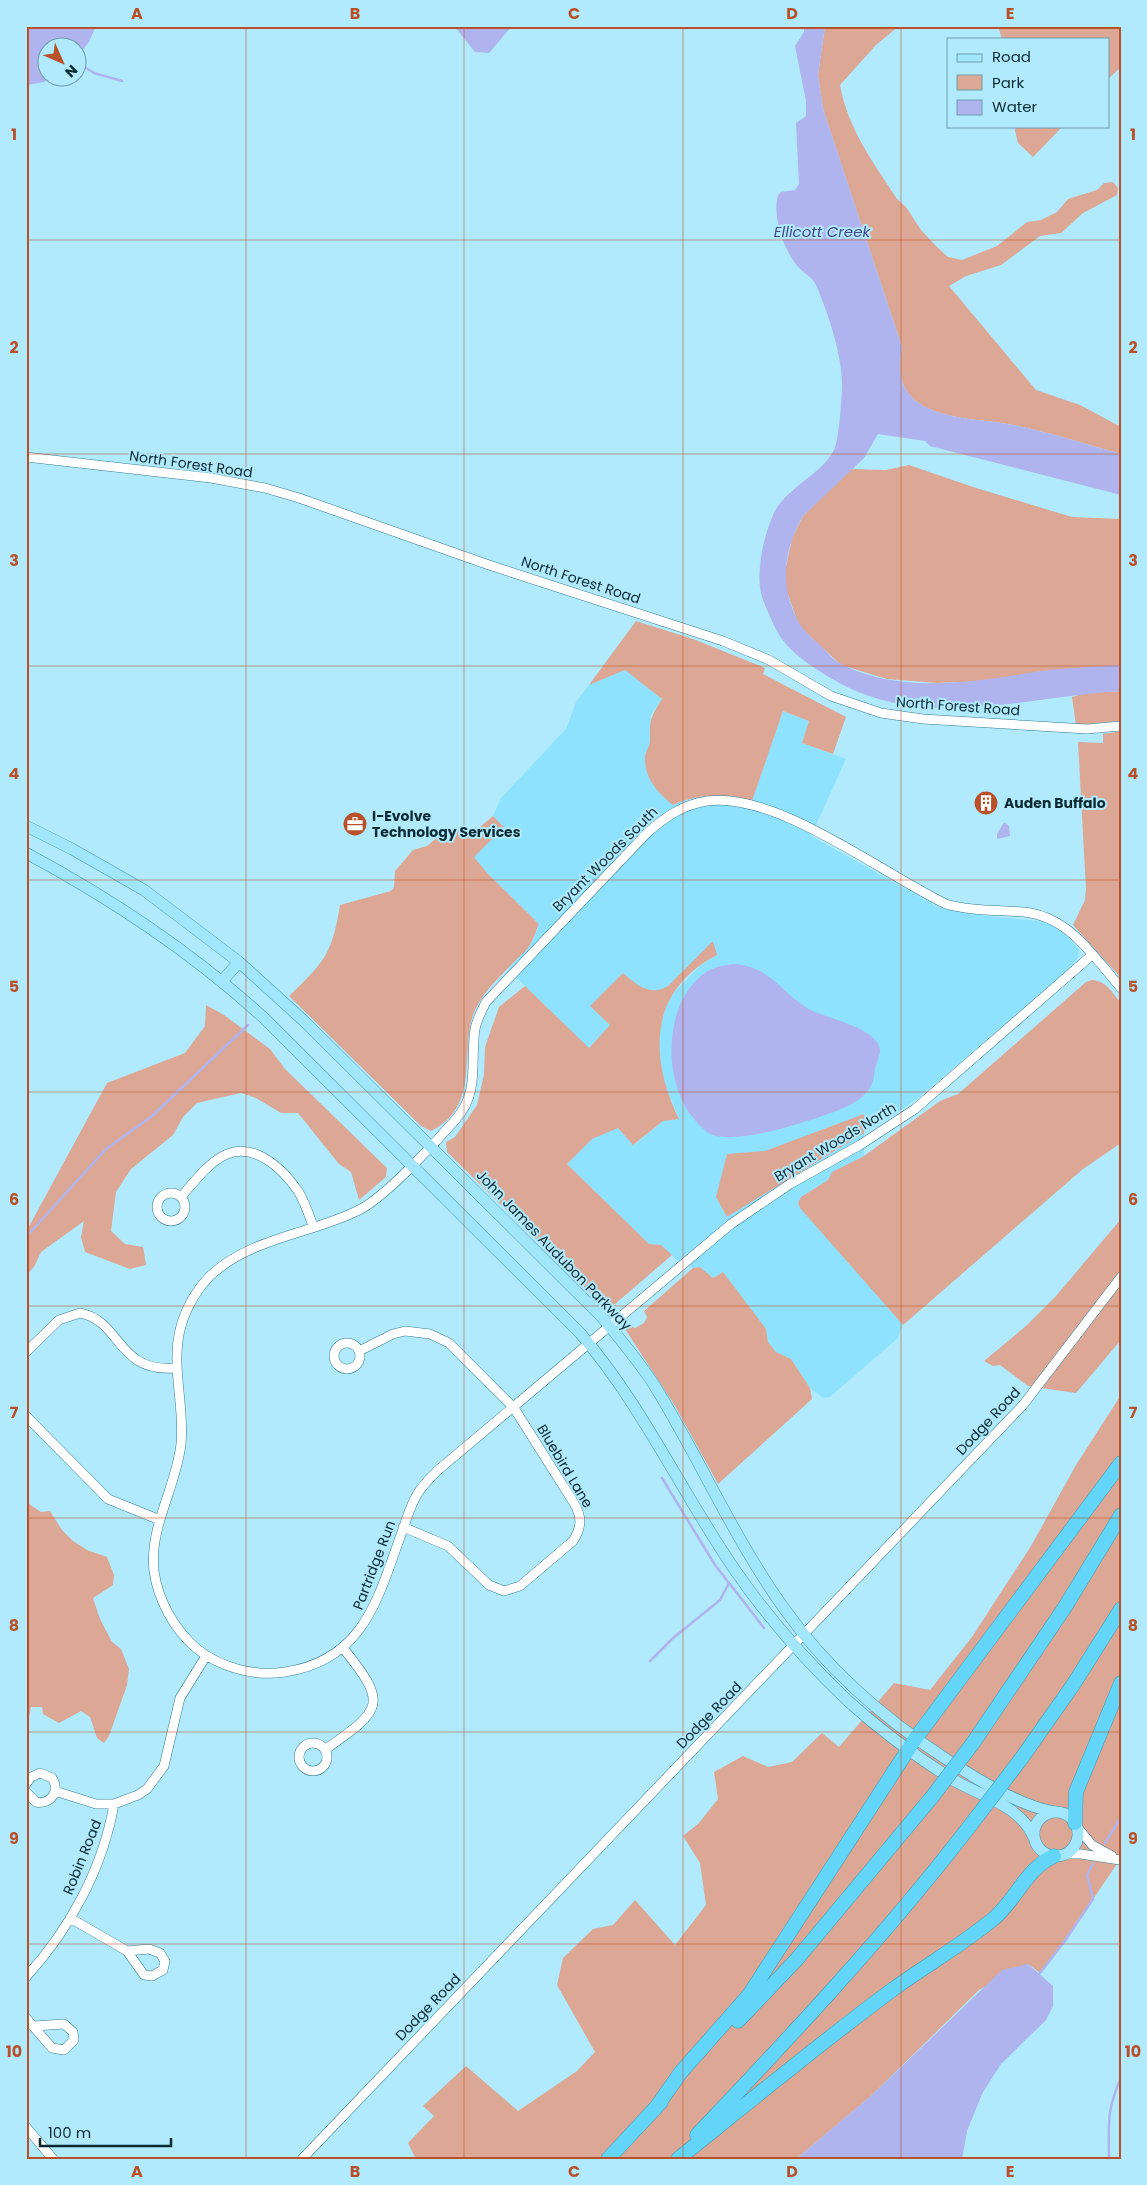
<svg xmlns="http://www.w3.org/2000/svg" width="1147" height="2185" viewBox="0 0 1147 2185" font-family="Poppins,sans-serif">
<rect width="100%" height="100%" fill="#b1eafd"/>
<path fill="#8fe2fd" d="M625,670L662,699L651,715L650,745L645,755L673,805L685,800L710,795H723L752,801L783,711L809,721L802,743L846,759L811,836L940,908L969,914L1039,921L1053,926L1066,935L1079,949L1078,957L1073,965L923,1094L896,1114L864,1133V1156L833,1172L828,1180L807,1193L798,1203L903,1325L898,1338L830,1397L823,1398L810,1388L791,1359L776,1352L768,1342L766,1329L723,1273L713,1278L700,1267L693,1268L678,1261L661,1245L649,1244L567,1164L592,1139L618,1128L634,1145L663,1121L679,1119L664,1082L658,1054V1037L666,1006L675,991L700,966L716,955L713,942L668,986L661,990L649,991L637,986L623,973L611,1025L588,1048L508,969L530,946L539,924L487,873L474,857L503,827L493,816L501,798L566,729L576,702L589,685Z"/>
<path fill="#dca794" d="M825,26H899L876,45L840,85C848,129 873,162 897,199L906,207L921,230L936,246L948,257L962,260L997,246L1027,222L1041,220L1057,212L1068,199L1097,190L1104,183L1113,182L1118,188L1117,195L1083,213L1061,233L1040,236L1001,265L966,276L949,286L1036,390L1080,405L1121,427V454C1084,444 1039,429 1002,423C974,419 920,418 905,388C898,375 900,361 902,347L823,109L818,75Z
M998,26H1121V67L1108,79V39H1002Z
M1014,126H1063L1033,157L1018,143Z
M909,465L973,487L1072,517L1121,519V666L1043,671L986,681L937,683L887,679L841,665L799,626L786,589L784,577L792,538L803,516L851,469L886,470Z
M636,621L693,639L765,668L763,674L846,717L833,754L802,743L809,721L783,711L752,801C724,794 699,793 673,805C658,793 644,778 645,757C645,752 649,748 650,742C650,719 649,720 662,699L625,670L589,685Z
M1121,691V721L1076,725L1072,697L1086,693Z
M1121,731V978L1073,925L1085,900L1086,889L1078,742L1103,743V734Z
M493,816L504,827L474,857L487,873L539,924C536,930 534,938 530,945C527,951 520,956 515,961C499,978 481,993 473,1015C460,1055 480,1107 431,1131L421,1126L289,996C324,962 332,955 340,905L391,891L394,887L395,871L413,850L427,846L439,836L455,829L480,827Z
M713,941L717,955C648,991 649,1057 679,1119L663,1121L633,1145L618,1128L592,1139L567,1164L649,1244L661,1245L672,1255L608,1310L447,1152L446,1142L455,1137L477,1105L484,1075L485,1047L499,1007L525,986L589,1048L610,1025L590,1006L623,973C637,985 650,997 668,986Z
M1092,980C1106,981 1112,992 1121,1003V1143L1083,1169L903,1325L800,1208L798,1203L801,1197L828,1180L832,1172L864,1156L940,1101L958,1094L1086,982Z
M206,1005L224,1015L270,1049L285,1069L387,1168L386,1177L359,1200L351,1172L339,1164L298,1113H281L256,1098L241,1093L197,1103L183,1117L173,1135L131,1169L116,1192L111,1231L125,1244L143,1247L146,1265L130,1269L85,1252L81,1237L84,1221L41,1252L34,1267L26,1275V1232L107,1083L185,1053L205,1026Z
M864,1114V1133L727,1217L716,1197L727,1154L765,1151Z
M1121,1219V1340L1076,1393L1028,1386L1000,1365L993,1366L984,1361L1026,1326L1056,1296Z
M700,1267L713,1278L723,1272L766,1329L768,1342L776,1352L791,1359L810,1388L812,1399L718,1484L675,1406L625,1329V1323L635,1328L644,1323L647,1317L644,1311L693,1268Z
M1121,1395V1858L1064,1942L1040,1973L1028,1964L979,1990L871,2096L796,2159H416L408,2143L434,2116L423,2106L466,2066L518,2111L577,2071L595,2052L557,1985L563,1958L593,1929L613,1925L635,1900L675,1945L706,1905L700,1863L683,1836L699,1823L718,1799L714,1772L743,1756L768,1767L792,1762L822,1733L839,1747L894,1683L930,1690L972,1637L1031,1546L1076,1465Z
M26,1502L41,1512L50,1511L62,1530L73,1541L87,1550L107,1557L114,1575L113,1585L93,1598L100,1619L112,1642L121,1649L129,1669L127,1685L109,1736L104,1743L97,1738L90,1717L81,1711L59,1723L43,1714L42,1707H31L29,1717L26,1719Z"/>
<path fill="#afb4ee" d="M33,26H96L89,42L78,56V48H48V78H50L44,82L26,85V30Z
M454,26H512L489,53L475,52Z
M804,26H825L818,75L823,109L902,347C900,361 898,376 905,388C920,418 974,419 1002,423C1039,429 1084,444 1121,454V495L930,446L925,441L878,434L864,458L803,516C786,545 780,579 793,610C799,626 807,634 820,645C827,652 834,661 843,665C904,695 977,681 1041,671C1066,668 1091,667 1117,665L1121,666V691C1017,697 917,736 821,672C799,658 782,645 772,621C768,612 763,602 761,593C756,569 764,535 774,513C780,500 792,491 803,482C814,473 826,464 833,452C839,443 842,397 842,384C842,354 828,313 816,285C813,278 804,273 798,267C784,250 772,218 778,195L781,192L795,190L799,184L796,123L806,116V101L795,46L804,32Z
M1004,822L1009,826L1010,836L997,839V834Z
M734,964C769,966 780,991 807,1008C823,1018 878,1027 880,1050C880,1058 874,1067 874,1076C871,1097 850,1106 831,1113C803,1123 745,1142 716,1136C708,1134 701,1127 695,1120C663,1085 662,1007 702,975C710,968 723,965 734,964Z
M1028,1964L1053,1986V2006L1046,2020L1001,2064L983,2092L967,2131L962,2159H796L871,2096L1002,1970Z"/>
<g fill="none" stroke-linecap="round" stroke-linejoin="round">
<path stroke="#afb4ee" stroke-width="2.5" d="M78,63L94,73L122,81
M26,1237L106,1149L152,1116L248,1025
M730,1584L764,1628
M650,1661L672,1639L720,1600L729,1583L715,1565L662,1478
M1105,1843L1121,1817
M1040,1973L1064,1942L1093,1899L1087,1875L1093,1864
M1109,2159C1109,2124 1106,2111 1121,2078"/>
<defs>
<path id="minor" d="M26,457L211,478L265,488L299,498L489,565L723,641L769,660L831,696L881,713L923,719L1087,729L1121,726
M1092,955L915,1109L860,1145L790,1184L731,1224L437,1471C430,1478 423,1485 418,1493C410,1505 407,1519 402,1532C378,1597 365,1660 285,1672C254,1677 219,1667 196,1648C174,1629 158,1600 154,1571C149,1527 176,1488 181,1444C185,1405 170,1365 181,1326C186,1308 197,1289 210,1276C251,1237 313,1234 361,1209C387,1195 436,1142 456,1119C480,1092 470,1062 475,1029C477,1019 482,1010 486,1002L647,833C665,817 682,805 707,801C776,791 883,874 946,904C970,911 997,910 1023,912C1069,916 1093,956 1121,988
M157 1207a14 14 0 1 1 28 0a14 14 0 1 1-28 0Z
M181,1197C193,1183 208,1163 225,1155C254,1141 283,1169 298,1191C305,1202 309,1215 313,1226
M334 1356a13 13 0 1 1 26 0a13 13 0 1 1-26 0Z
M359,1351L393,1334L405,1331L430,1334L449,1343L514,1408L574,1503C582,1517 582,1527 573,1541L520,1586L504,1591L489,1585L448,1546L403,1527
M26,1352L59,1320L80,1313C122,1321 116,1373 176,1368
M26,1416L108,1499L160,1520
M299 1757a14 14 0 1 1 28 0a14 14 0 1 1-28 0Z
M326,1749C383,1709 388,1704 343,1648
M26,1784L31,1777L40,1773L52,1778C61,1791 50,1805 36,1802L26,1792
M55,1791L96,1804H114L138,1795L147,1789L164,1766L180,1698L206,1656
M1078,1828L1092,1845L1112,1856
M1065,1854H1081L1120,1860
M70,1918L127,1951L144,1975L152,1976L163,1970L165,1961L160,1953L149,1949L127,1951
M26,1977C70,1929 103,1868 114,1804
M26,2018L52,2048L64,2050L74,2040L73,2032L64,2024L34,2026
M26,2127L53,2159
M302,2159L1023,1405L1121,1277"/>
<path id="major" d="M26,826L72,849L144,890L239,962L304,1021L601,1316C620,1339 640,1362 656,1388C701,1461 735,1541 786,1611C828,1670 886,1720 946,1759C975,1778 1021,1807 1055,1812
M26,853C112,899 193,953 265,1019L580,1333C643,1406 682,1494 737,1573C769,1619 807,1662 848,1701C880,1730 914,1755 950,1778C979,1796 1020,1804 1034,1838
M222,981L239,962
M1034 1834a22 22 0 1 1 44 0a22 22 0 1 1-44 0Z"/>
<path id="highway" d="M973,1743L1065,1607L1121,1515
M1021,1759L1073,1685L1121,1609
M1075,1823L1076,1792L1121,1683
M738,2021L797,1959L932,1797
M655,2109L681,2072L749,1995L915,1739L1121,1463
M697,2135C792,2035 885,1936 969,1827
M608,2159L661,2102
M678,2159C749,2102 819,2044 892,1990C925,1966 960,1946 992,1920C1016,1901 1025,1869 1054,1856"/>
</defs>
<use href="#minor" stroke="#347d93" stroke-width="10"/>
<use href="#major" stroke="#4499b3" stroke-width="12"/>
<use href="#highway" stroke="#4499b3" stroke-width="15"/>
<use href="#minor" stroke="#fff" stroke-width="9"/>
<use href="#major" stroke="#a1e6fb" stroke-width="11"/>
<use href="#highway" stroke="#63d5f8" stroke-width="14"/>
<defs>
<path id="highway-bridge" d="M932,1797L973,1743
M969,1827L1021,1759"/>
</defs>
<use href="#highway-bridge" stroke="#4499b3" stroke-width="15" stroke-linecap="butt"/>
<use href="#highway-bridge" stroke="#63d5f8" stroke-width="14"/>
</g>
<path fill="none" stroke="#b85129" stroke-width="1" stroke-opacity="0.55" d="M246,26V2159M464,26V2159M683,26V2159M901,26V2159M26,240H1121M26,454H1121M26,666H1121M26,880H1121M26,1092H1121M26,1306H1121M26,1518H1121M26,1732H1121M26,1944H1121"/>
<defs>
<symbol id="building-disc" viewBox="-11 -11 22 22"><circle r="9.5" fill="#b85129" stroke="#b1eafd"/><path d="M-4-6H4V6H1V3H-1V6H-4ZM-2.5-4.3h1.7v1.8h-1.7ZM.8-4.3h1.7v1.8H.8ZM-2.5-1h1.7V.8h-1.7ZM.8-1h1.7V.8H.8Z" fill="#fff"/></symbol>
<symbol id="office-disc" viewBox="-11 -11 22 22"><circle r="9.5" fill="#b85129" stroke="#b1eafd"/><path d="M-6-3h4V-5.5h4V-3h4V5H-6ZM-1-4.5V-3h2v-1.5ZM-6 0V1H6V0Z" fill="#fff"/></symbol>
</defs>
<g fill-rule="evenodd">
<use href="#building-disc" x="972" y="789" width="28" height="28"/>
<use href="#office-disc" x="341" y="810" width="28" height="28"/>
</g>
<g text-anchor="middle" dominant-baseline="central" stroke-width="4" stroke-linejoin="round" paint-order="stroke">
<g font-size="14" fill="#0a2a32" stroke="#b1eafd">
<text transform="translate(191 464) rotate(8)">North Forest Road</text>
<text transform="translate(581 580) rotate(18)">North Forest Road</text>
<text transform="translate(958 706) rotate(4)">North Forest Road</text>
<text transform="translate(605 859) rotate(-45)">Bryant Woods South</text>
<text transform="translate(835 1142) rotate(-31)">Bryant Woods North</text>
<text transform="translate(554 1250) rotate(46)">John James Audubon Parkway</text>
<text transform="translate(988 1421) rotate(-47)">Dodge Road</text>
<text transform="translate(565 1466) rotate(59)">Bluebird Lane</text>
<text transform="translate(374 1565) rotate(-69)">Partridge Run</text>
<text transform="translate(709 1715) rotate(-46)">Dodge Road</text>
<text transform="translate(82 1857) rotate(-68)">Robin Road</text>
<text transform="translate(428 2007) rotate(-46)">Dodge Road</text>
</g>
<g font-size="14" font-weight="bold" fill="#0a2a32" stroke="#b1eafd" text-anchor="start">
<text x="1004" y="803">Auden Buffalo</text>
<text x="372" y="816">I-Evolve<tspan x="372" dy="16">Technology Services</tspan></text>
</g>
<g font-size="15" font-style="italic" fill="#47478e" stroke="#b1eafd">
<text x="822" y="231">Ellicott Creek</text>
</g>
</g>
<rect width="1147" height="2185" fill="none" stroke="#b1eafd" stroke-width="55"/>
<rect x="947" y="38" width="162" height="90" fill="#b1eafd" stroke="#6e9dac"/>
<rect x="957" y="54" width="25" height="8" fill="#a1e6fb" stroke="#6e9dac"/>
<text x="992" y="62" font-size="15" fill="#0a2a32">Road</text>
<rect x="957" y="75" width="25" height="15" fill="#dca794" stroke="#6e9dac"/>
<text x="992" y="88" font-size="15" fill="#0a2a32">Park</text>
<rect x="957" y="100" width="25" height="15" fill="#afb4ee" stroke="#6e9dac"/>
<text x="992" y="112" font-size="15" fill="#0a2a32">Water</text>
<g transform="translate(62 62) rotate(135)"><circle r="24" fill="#b1eafd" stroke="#6e9dac"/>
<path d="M0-4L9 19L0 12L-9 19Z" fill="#b85129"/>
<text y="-8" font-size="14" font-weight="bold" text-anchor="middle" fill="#0a2a32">N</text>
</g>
<path d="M40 2138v8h131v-8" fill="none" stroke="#0a2a32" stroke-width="2.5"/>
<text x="48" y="2138" font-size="15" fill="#0a2a32" stroke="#b1eafd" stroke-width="4" paint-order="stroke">100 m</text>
<rect x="28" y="28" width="1092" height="2130" fill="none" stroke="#b85129" stroke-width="2"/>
<g font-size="16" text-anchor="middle" font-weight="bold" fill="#b85129">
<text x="137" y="19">A</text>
<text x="355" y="19">B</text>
<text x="574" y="19">C</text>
<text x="792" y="19">D</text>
<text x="1010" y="19">E</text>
<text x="14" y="140">1</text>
<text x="1133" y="140">1</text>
<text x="14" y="353">2</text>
<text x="1133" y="353">2</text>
<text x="14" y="566">3</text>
<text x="1133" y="566">3</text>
<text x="14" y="779">4</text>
<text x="1133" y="779">4</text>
<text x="14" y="992">5</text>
<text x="1133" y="992">5</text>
<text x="14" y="1205">6</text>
<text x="1133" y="1205">6</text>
<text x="14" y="1418">7</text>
<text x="1133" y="1418">7</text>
<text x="14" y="1631">8</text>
<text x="1133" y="1631">8</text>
<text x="14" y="1844">9</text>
<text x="1133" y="1844">9</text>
<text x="14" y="2057">10</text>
<text x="1133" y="2057">10</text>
<text x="137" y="2177">A</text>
<text x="355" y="2177">B</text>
<text x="574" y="2177">C</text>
<text x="792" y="2177">D</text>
<text x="1010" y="2177">E</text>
</g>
</svg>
